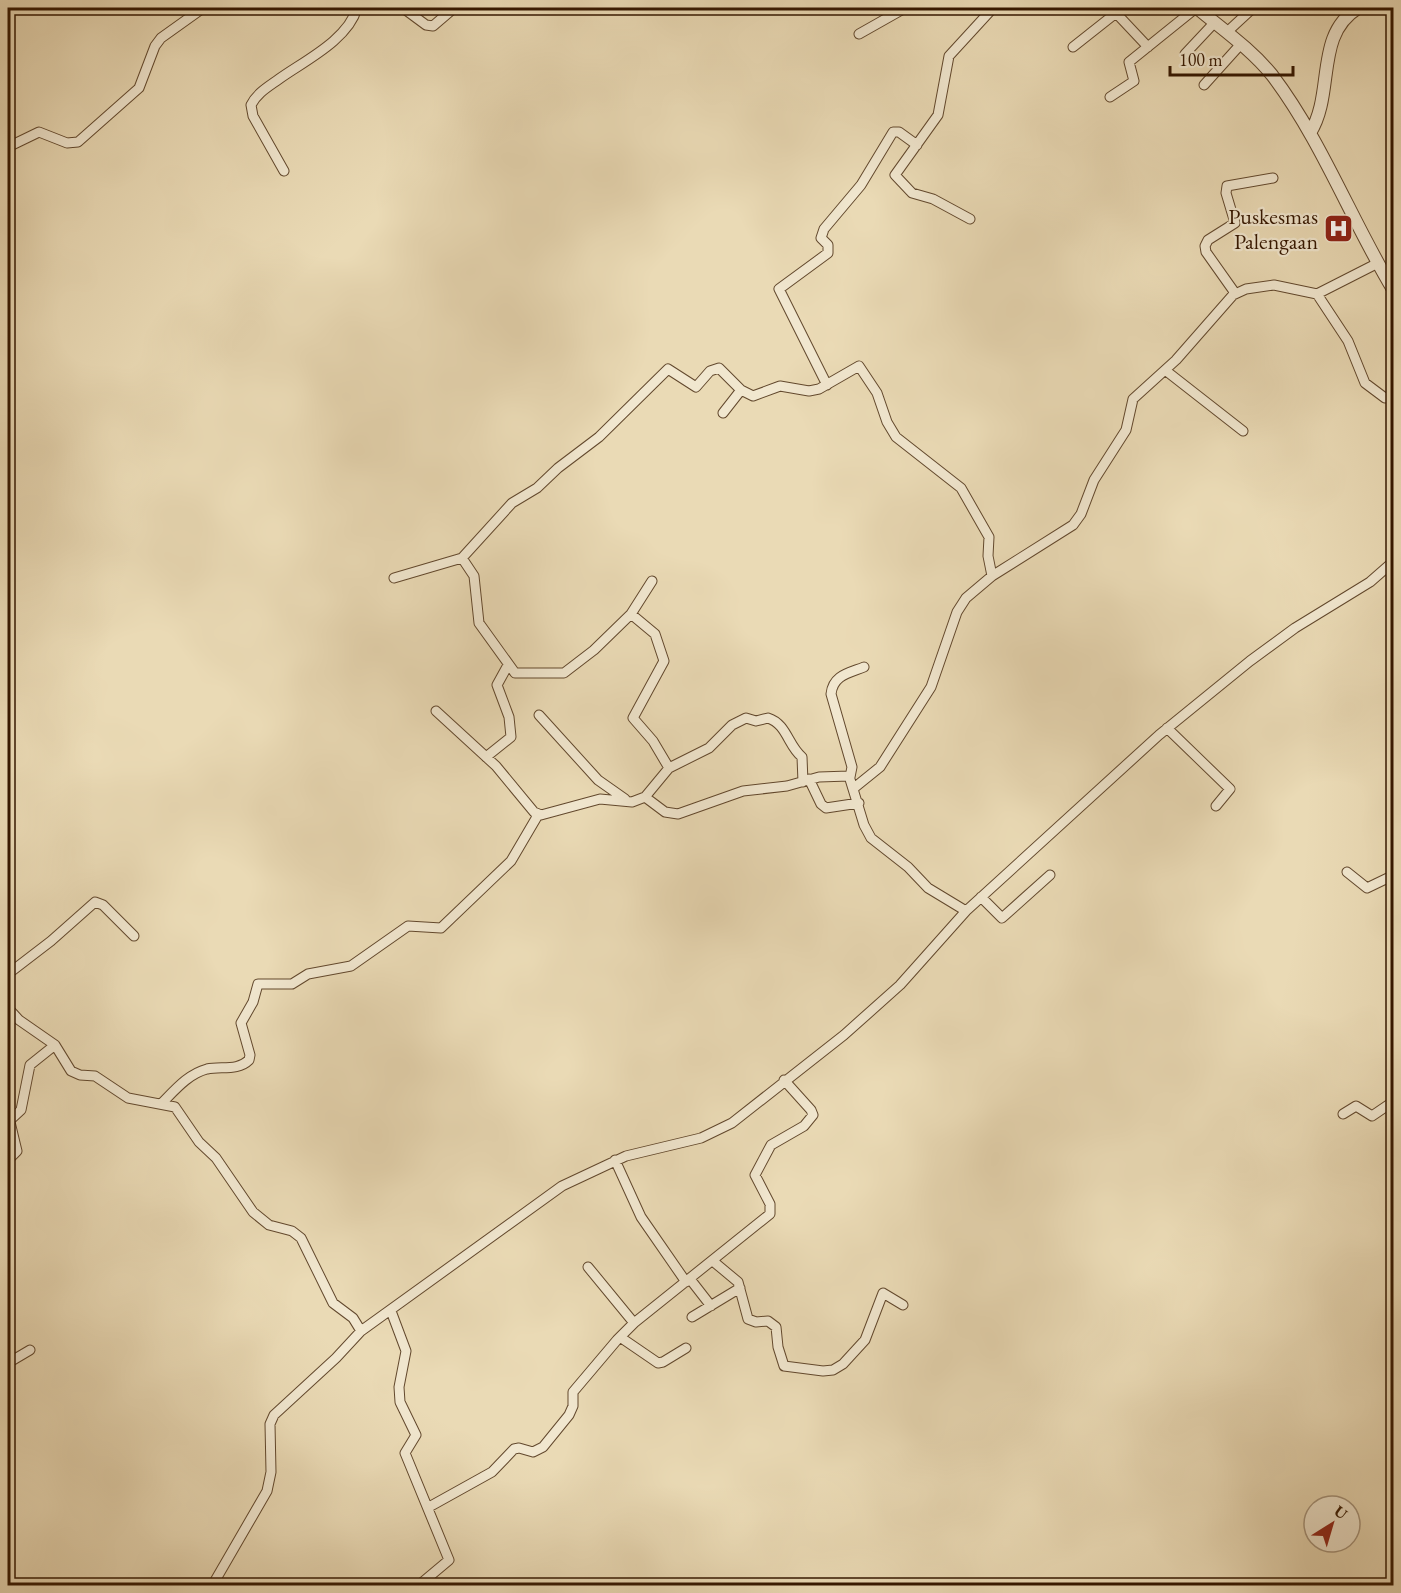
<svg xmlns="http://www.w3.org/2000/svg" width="1401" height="1593" viewBox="0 0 1401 1593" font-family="'EB Garamond',serif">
<rect width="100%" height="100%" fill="#eadab5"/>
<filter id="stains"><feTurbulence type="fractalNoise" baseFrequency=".00333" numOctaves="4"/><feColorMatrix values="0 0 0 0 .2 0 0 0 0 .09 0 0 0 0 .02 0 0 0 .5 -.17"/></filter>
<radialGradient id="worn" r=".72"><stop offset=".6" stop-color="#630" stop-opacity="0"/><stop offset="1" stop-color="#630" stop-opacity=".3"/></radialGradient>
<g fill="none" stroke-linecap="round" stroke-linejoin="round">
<defs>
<path id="minor" d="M403,8L426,25L433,26L454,8
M1227,32L1253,8
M859,34L905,8
M1073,47L1116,13L1148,47
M1185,54L1215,22
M1204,85L1240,45
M1110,97L1134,81L1129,62L1196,8
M8,147L39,132L67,143L78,142L139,88L155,46L161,38L203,8
M284,171L253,116L251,105C257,93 268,87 279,79C304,61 348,40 357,8
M970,219L933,199L912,193L895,175L938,115L949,56L993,8
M1235,293L1206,252L1205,246L1208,240L1235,223L1226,193L1227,186L1273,178
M1317,294L1348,341L1365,383L1385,398H1394
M1165,370L1243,431
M827,385L779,289L828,253V245L821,238L824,229L861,185L893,132H899L917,145
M723,413L741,390
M462,558L474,576L479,623L515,673H564L594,650L631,614
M394,578L462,558L512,503L537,488L558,468L599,437L668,369L696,387L710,371L719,368L741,390L753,396L780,386L809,391L819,389L859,366L877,393L887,422L896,437L961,488L989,537L988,556L992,576
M652,581L631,614L655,634L664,661L633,718L653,741L669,768
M436,711L496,766L534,812L541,815L600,799L632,802L645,797L665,812L678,814L743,791L787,786L819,777L849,776L864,825L871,838L908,867L928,888L966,911
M539,715L598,780L625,799
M1167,728L1230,789L1216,806
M486,757L511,737L509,717L497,685L508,665
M850,777L852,767L831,694C833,675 849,673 864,667
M809,779L821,804L826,808L859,803
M854,788L880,767L931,687L957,612L966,598L992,576L1073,525L1081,514L1094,480L1126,430L1133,399L1176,360L1233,295L1246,289L1274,285L1317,294L1378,263
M645,797L669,768L709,748L732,725L746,718L756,721L768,718C787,724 788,746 802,757L803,782
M1393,807L1394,808
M1347,872L1367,888L1394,875
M981,897L1002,918L1050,875
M8,974L51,941L95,902L103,905L134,936
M8,1008L19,1020L55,1045L71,1071L80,1075L95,1076L128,1098L175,1107L199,1142L216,1158L253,1212L269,1225L292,1231L301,1238L333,1303L353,1318L361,1331
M161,1104C175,1090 188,1074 207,1069C221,1066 238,1071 249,1060L250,1055L241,1023L253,1002L258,984H292L308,974L351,966L408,926L441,928L511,861L538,815
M1343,1114L1356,1106L1372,1116L1394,1101
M8,1122L21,1110L30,1065L55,1045
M8,1160L17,1151L10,1122
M615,1160L641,1217L686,1282
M714,1262L738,1282L748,1319L756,1322L768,1321L776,1327L778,1347L784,1366L823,1371L833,1370L843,1364L865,1340L883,1293L903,1305
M588,1267L634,1323
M690,1279L711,1306
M391,1311L406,1351L399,1387L400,1402L416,1435L405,1453L449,1560L418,1586
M692,1317L740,1288
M620,1337L658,1363L663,1362L686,1348
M8,1363L30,1350
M429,1507L492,1472L514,1449L519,1448L533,1452L543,1447L569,1415L573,1406V1392L617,1340L634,1323L770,1214V1204L755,1175L771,1145L804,1126L813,1115L811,1110L784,1080
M212,1586L267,1491L271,1472L270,1424L274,1415L336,1358L361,1331L562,1186L626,1156L701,1138L732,1123L844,1035L900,985L966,911L1159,735L1250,661L1295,628L1370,582L1394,561"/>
<path id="tertiary" d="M1197,8C1222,29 1251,49 1272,75C1322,141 1351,220 1394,291
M1310,133C1335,93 1314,35 1358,8"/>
</defs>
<use href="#minor" stroke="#62482d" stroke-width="11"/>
<use href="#tertiary" stroke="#62482d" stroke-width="14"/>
<use href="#minor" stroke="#f1e7cf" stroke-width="9"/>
<use href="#tertiary" stroke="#f1e7cf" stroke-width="12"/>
</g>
<defs>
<symbol id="hospital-square" viewBox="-11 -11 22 22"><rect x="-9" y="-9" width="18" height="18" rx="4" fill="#8f2418" stroke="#f1e7cf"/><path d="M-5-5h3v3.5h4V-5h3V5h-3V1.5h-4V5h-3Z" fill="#fff"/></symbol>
</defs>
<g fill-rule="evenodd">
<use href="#hospital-square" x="1322" y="212" width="33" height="33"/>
</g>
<g text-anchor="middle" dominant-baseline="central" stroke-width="4.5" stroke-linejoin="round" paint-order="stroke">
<g font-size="22" fill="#351700" stroke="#f1e7cf" text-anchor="end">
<text x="1318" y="216">Puskesmas<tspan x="1318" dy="25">Palengaan</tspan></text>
</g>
</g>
<rect width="1401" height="1593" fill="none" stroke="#eadab5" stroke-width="30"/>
<rect x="9" y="9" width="1383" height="1575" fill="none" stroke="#351700" stroke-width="3"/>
<rect x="15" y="15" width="1371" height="1563" fill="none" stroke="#351700" stroke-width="1.5"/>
<g transform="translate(1332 1524) rotate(37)"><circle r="28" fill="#f1e7cf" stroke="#a6947c" stroke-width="1.5"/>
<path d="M0-4.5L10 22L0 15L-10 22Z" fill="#8f2418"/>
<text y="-9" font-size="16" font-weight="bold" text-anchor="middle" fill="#351700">U</text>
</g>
<path d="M1170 66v9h123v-9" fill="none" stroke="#351700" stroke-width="3"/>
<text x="1179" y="66" font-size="18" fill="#351700" stroke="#f1e7cf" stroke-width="4.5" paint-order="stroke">100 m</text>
<rect width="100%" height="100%" filter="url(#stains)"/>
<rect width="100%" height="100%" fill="url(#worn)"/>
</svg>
